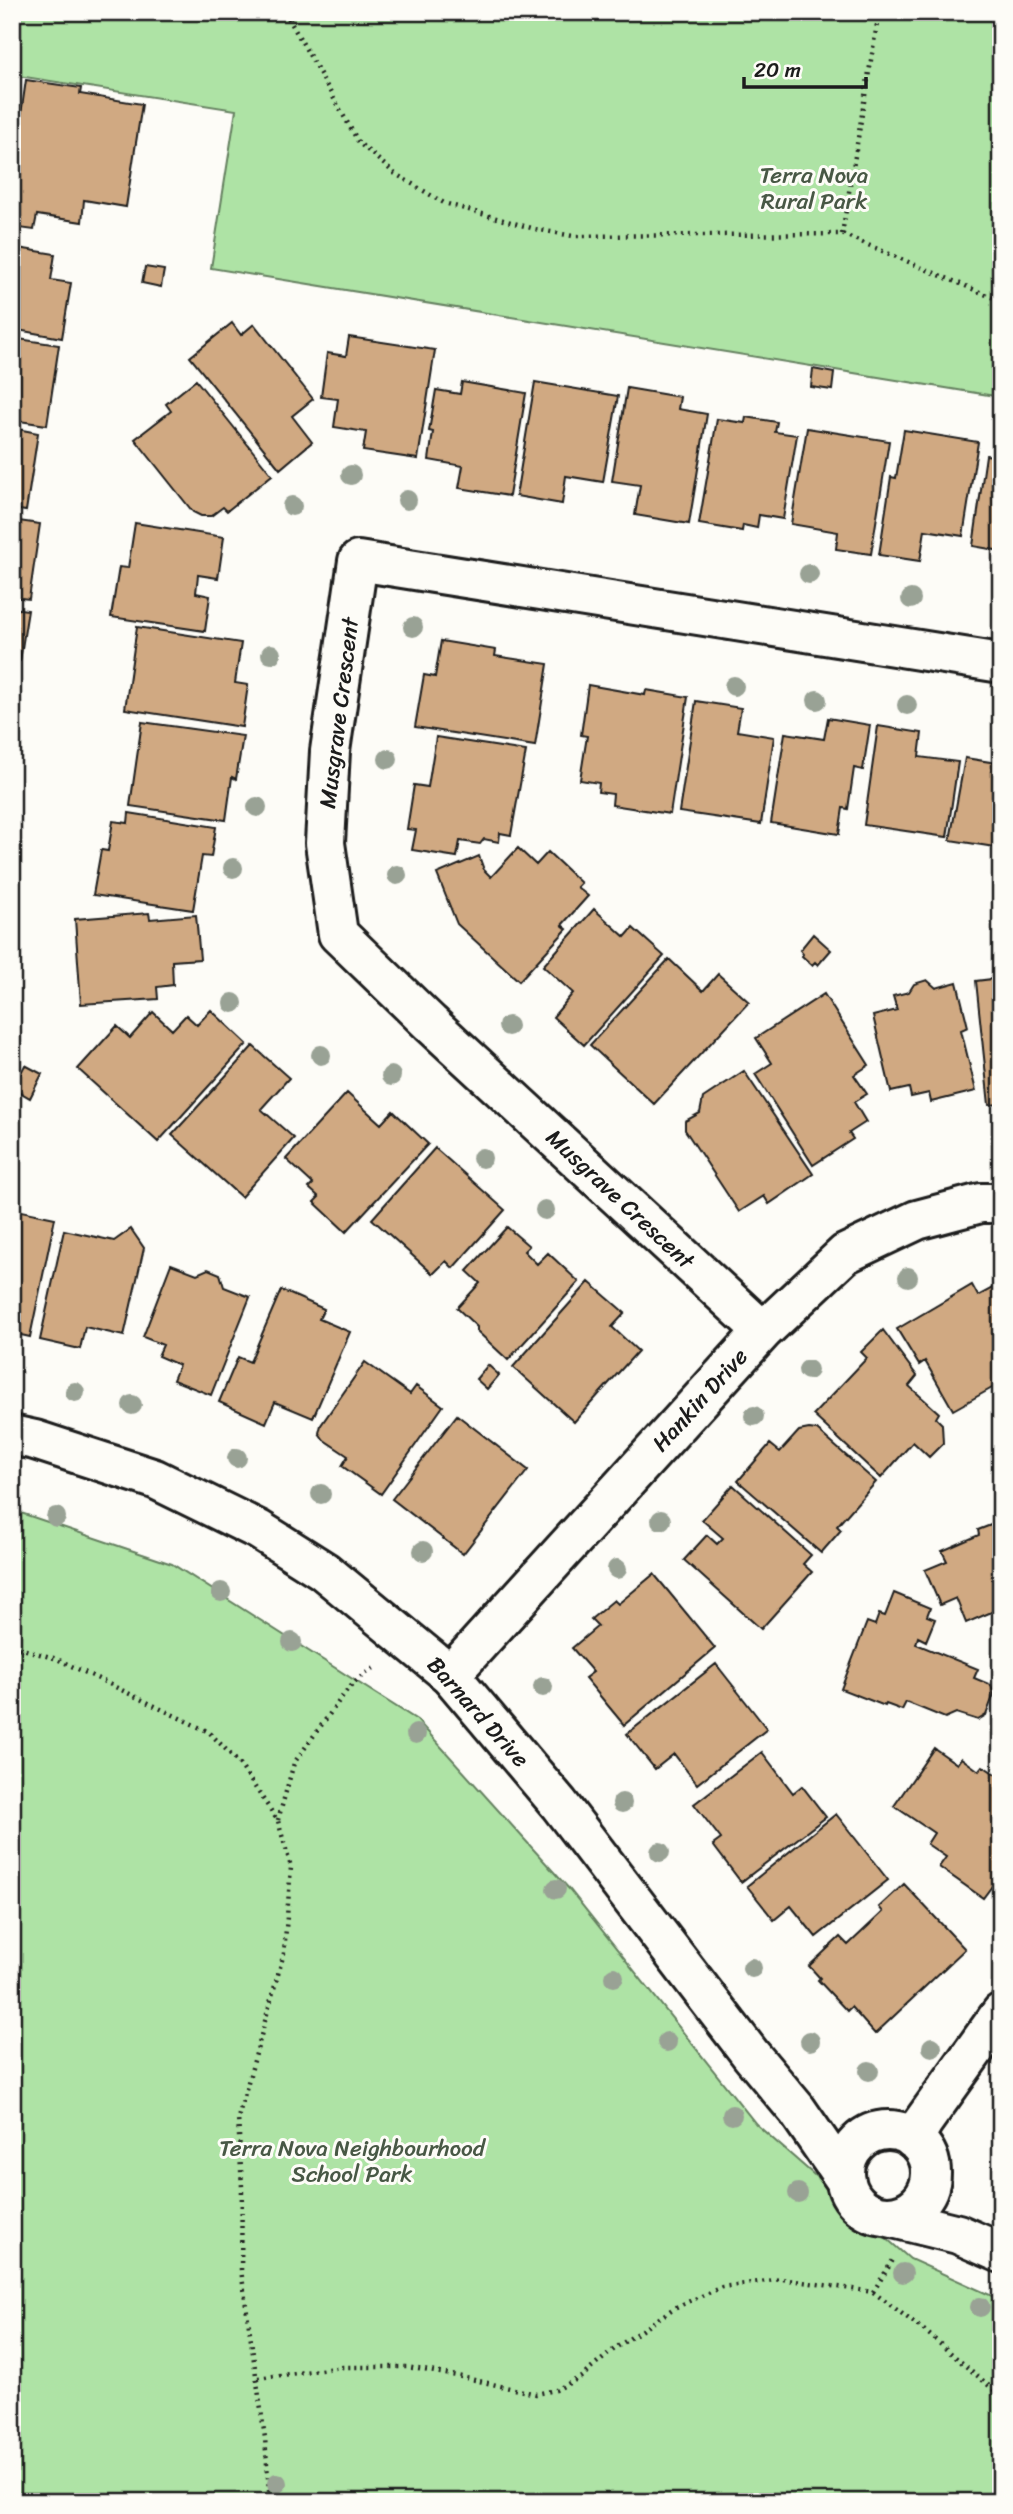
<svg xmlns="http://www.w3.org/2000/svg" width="1013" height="2514" viewBox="0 0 1013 2514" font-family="Sriracha,sans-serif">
<rect width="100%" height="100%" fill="#fdfcf7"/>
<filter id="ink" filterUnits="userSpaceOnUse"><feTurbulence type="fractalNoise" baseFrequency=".0143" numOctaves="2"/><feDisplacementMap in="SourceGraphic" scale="14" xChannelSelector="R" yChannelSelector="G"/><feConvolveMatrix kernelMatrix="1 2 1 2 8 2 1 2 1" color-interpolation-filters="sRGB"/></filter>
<g filter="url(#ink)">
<path fill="#aee3a5" stroke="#658060" stroke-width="2" d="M12,12H1001V397L211,268L236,110L12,75Z
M12,1510L172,1564L417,1720L570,1890L756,2124L910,2259L1001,2300V2502H12Z"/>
<path fill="#d0a982" stroke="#1c1c1c" stroke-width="2" d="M26,80L81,88L80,94L142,104L126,207L84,200L82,222L37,215L34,230L12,227V148L16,149Z
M12,247L55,254L51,280L71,283L62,338L12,329Z
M145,267L164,270L161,287L142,283Z
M232,323L241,335L254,324L313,399L292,416L312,442L280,469L190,357Z
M349,337L435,350L418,459L363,451L366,432L334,427L338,399L321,397L327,353L346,356Z
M12,338L59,345L47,425L12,420Z
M813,369L834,373L832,390L811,387Z
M196,380L272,475L227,511L223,507L211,516H201L193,512L135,439L171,411L166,404Z
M462,382L526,393L509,496L459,488L463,466L429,460L433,432L429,431L436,390L460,394Z
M535,382L618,396L603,482L566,476L562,504L516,496Z
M627,388L680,397L678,409L707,414L689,524L635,515L640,485L612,481Z
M746,417L777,422L775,432L797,435L783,519L759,515L757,528L743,525L742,531L699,524L717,419L745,423Z
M12,428L38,433L26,511L12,509Z
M807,428L889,441L871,554L836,549L838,532L791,524Z
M904,430L978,442L963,536L925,530L920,561L879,555L891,477L896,478Z
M986,455L1001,457V551L973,546Z
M12,520L40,524L29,599L12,597Z
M135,523L224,537L218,578L198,575L196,593L210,596L205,631L111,617L119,567L128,568Z
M12,608L28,610L20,661L12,660Z
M137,627L241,643L235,683L248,685L242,727L125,709Z
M441,641L496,650L495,656L548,664L535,746L415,727L424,675L435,677Z
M588,685L645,695L646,690L688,697L670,814L612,805L613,794L598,792L599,783L580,780L587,736L581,735Z
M696,701L741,708L737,731L774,737L761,824L679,812Z
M828,718L870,725L863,770L854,768L848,809L843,808L839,834L771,823L785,733L824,739Z
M142,722L243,736L236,779L232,777L226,820L130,806Z
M878,726L922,733L919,757L958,762L947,837L864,825Z
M436,737L526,751L511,835L500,833L499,842L484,839L480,844L460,841L457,857L412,850L416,830L407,829L414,785L428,787Z
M999,747L1001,848L950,840L965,758L997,763Z
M129,813L216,827L211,857L202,856L193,910L93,895L101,850L108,851L113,821L128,823Z
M518,848L536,865L548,852L581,883L577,887L588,896L562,925L567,929L519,981L457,924L437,874L479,856L484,870L491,877Z
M594,909L625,937L633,928L664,956L584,1045L553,1017L573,993L543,966Z
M149,913L150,919L196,915L200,959L172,961L173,985L157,987L158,999L81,1004L75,919Z
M813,934L831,950L818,965L815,962L812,965L802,956L803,954L800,950Z
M669,959L703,991L718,974L749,1002L654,1104L590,1045Z
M1001,978V1104L989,1105L976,981Z
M927,980L936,988L957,982L968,1027L961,1030L976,1091L931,1102L929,1093L911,1097L909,1088L891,1092L873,1016L897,1010L893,996L909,992L914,984Z
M824,994L869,1065L854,1075L867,1094L854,1102L866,1122L849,1133L853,1139L813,1165L755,1074L772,1063L756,1038Z
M211,1010L247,1044L158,1142L78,1069L117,1026L130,1038L153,1012L172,1030L186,1015L197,1025Z
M253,1046L289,1078L261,1109L294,1138L241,1197L172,1135Z
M25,1065L42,1074L30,1098L13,1088Z
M744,1071L813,1174L769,1204L764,1196L739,1212L685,1130V1121L700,1113L703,1098Z
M347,1093L381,1124L393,1111L428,1144L346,1232L314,1202L319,1197L309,1188L313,1184L286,1159Z
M435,1148L505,1210L453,1268L446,1261L433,1274L372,1219Z
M12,1209L55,1218L30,1337L12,1333Z
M507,1227L529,1246L524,1251L537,1264L548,1253L579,1282L508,1360L477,1331V1327L457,1308L480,1283L467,1271Z
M131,1229L144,1248L124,1336L85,1327L80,1349L40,1340L64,1230L114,1241Z
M171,1264L197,1274L208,1269L220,1274L224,1287L250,1297L211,1395L173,1380L179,1365L158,1356L163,1345L143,1337Z
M589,1282L625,1313L612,1327L638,1351L574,1422L513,1367Z
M972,1285L978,1296L998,1285L1001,1289V1383L953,1410L925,1361L919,1365L897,1329Z
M281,1290L324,1309L319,1319L350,1332L313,1418L275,1402L266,1423L219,1402L238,1357L250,1362Z
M883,1330L917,1376L909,1386L939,1413L936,1418L942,1424L943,1443L929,1457L913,1442L881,1478L813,1415L867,1358L861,1352Z
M365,1362L410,1394L416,1386L443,1406L381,1494L342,1466L348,1456L324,1440L319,1433L321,1425Z
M488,1365L499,1375L487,1389L476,1379Z
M457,1415L528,1470L463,1554L392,1499Z
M809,1429L817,1430L876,1482L837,1526L841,1530L821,1553L738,1481L770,1444L780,1452L799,1431Z
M733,1485L811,1555L803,1564L812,1572L761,1629L684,1560L707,1535L717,1544L723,1538L702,1520Z
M996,1523L998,1526L1001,1525V1608L966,1623L956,1598L940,1605L925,1570L947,1561L942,1551L979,1535L978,1530Z
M654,1574L715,1648L624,1725L585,1678L593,1672L572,1648L598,1626L591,1619L614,1600L618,1604Z
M894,1593L930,1608L927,1616L935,1619L926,1641L918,1637L916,1644L978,1669L974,1678L991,1685L994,1694L986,1715L978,1720L956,1713L945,1718L906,1702L902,1710L886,1704L885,1706L841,1689L867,1622L875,1625L879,1614L885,1616Z
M716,1664L767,1729L697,1784L674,1754L655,1769L627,1734Z
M934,1748L957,1764L961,1758L979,1771L983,1766L1001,1778V1842L999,1845L1001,1846V1874L983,1898L939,1867L946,1857L927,1844L934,1833L894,1806Z
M762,1752L793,1793L802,1786L826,1817L741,1882L713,1845L721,1839L694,1804Z
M836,1814L888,1880L816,1937L791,1906L774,1920L747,1886Z
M904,1884L965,1949L875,2034L851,2007L847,2011L818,1980L820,1978L809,1966L840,1937L848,1945L883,1912L879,1907Z"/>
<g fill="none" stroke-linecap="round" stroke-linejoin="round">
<defs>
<path id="street" d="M763,1331L430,1023L338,934L325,843L330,751L358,561L1001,663
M450,1675L763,1331L845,1254L917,1220L981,1203H1001
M913,2139L923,2122L1001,2013"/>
<path id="secondary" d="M12,1435L35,1440L155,1479L259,1530L324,1571L450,1675L559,1804L751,2055L797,2110L846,2181
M845 2173a43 43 0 1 1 86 0a43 43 0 1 1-86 0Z
M885,2216L958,2234L1001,2253"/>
</defs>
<use href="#street" stroke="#1c1c1c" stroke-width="44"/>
<use href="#secondary" stroke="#1c1c1c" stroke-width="44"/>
<path stroke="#1c1c1c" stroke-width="4.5" stroke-dasharray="2 5" stroke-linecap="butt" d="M285,12L359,143L394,173L444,203L535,229L573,236L842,234L1001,301
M290,18L303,12
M842,234L879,12
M12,1646L57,1659L209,1732L238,1762L278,1821L291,1867L284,1953L238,2118L242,2187L241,2270L265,2438L269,2491L267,2502
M278,1820L294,1763L347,1690L364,1674L376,1667
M873,2292L893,2260
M258,2378L343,2367H407L457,2376L536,2394L556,2390L581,2377L617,2347L674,2308L722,2287L782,2279L873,2292L925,2331L1001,2396"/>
<use href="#street" stroke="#fdfcf7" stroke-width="38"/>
<use href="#secondary" stroke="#fdfcf7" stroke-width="38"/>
</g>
<g fill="#99a295">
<circle cx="351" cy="475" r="10"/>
<circle cx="407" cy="500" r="10"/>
<circle cx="292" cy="506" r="10"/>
<circle cx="809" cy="574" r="10"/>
<circle cx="911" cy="599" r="10"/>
<circle cx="413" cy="627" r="10"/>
<circle cx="271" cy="654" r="10"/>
<circle cx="734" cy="686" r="10"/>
<circle cx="817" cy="700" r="10"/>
<circle cx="907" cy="705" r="10"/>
<circle cx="388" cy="759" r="10"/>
<circle cx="257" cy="807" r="10"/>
<circle cx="233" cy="868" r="10"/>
<circle cx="397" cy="875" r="10"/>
<circle cx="233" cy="1003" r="10"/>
<circle cx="508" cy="1026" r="10"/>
<circle cx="321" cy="1055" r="10"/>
<circle cx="391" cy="1076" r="10"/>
<circle cx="482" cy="1158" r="10"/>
<circle cx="545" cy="1210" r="10"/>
<circle cx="908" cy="1277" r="10"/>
<circle cx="808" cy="1370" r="10"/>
<circle cx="75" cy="1392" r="10"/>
<circle cx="132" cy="1405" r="10"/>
<circle cx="754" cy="1416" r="10"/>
<circle cx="237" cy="1458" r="10"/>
<circle cx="321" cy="1494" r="10"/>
<circle cx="56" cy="1517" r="10"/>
<circle cx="661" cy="1520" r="10"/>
<circle cx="423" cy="1551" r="10"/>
<circle cx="617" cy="1569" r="10"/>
<circle cx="221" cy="1592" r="10"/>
<circle cx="292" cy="1642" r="10"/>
<circle cx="543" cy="1687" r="10"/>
<circle cx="416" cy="1734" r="10"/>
<circle cx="622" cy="1803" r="10"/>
<circle cx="660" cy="1852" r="10"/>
<circle cx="556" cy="1889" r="10"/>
<circle cx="752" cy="1968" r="10"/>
<circle cx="614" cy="1977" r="10"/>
<circle cx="810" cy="2041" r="10"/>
<circle cx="667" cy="2042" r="10"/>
<circle cx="932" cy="2047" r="10"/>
<circle cx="869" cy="2071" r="10"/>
<circle cx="732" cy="2115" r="10"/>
<circle cx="798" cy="2193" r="10"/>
<circle cx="903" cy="2273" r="10"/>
<circle cx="980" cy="2307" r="10"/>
<circle cx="277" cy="2483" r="10"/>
</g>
</g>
<g text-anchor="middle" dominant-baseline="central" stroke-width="6" stroke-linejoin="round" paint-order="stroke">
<g font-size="23" fill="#485845" stroke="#fdfcf7">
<text x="814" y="175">Terra Nova<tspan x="814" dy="26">Rural Park</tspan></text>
<text x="352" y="2148">Terra Nova Neighbourhood<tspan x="352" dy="26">School Park</tspan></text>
</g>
<g font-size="23" fill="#1c1c1c" stroke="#fdfcf7">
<text transform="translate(339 713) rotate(-83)">Musgrave Crescent</text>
<text transform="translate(620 1199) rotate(43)">Musgrave Crescent</text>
<text transform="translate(700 1400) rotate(-48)">Hankin Drive</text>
<text transform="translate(478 1712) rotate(48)">Barnard Drive</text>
</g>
</g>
<rect width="1013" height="2514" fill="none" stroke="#fdfcf7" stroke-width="42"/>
<rect x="21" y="21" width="971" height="2472" fill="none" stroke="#1c1c1c" stroke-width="2.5" filter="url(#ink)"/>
<path d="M744 77v10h122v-10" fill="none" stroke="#1c1c1c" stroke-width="3.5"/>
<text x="754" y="77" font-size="21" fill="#1c1c1c" stroke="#fdfcf7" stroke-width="5" paint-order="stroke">20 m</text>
</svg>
